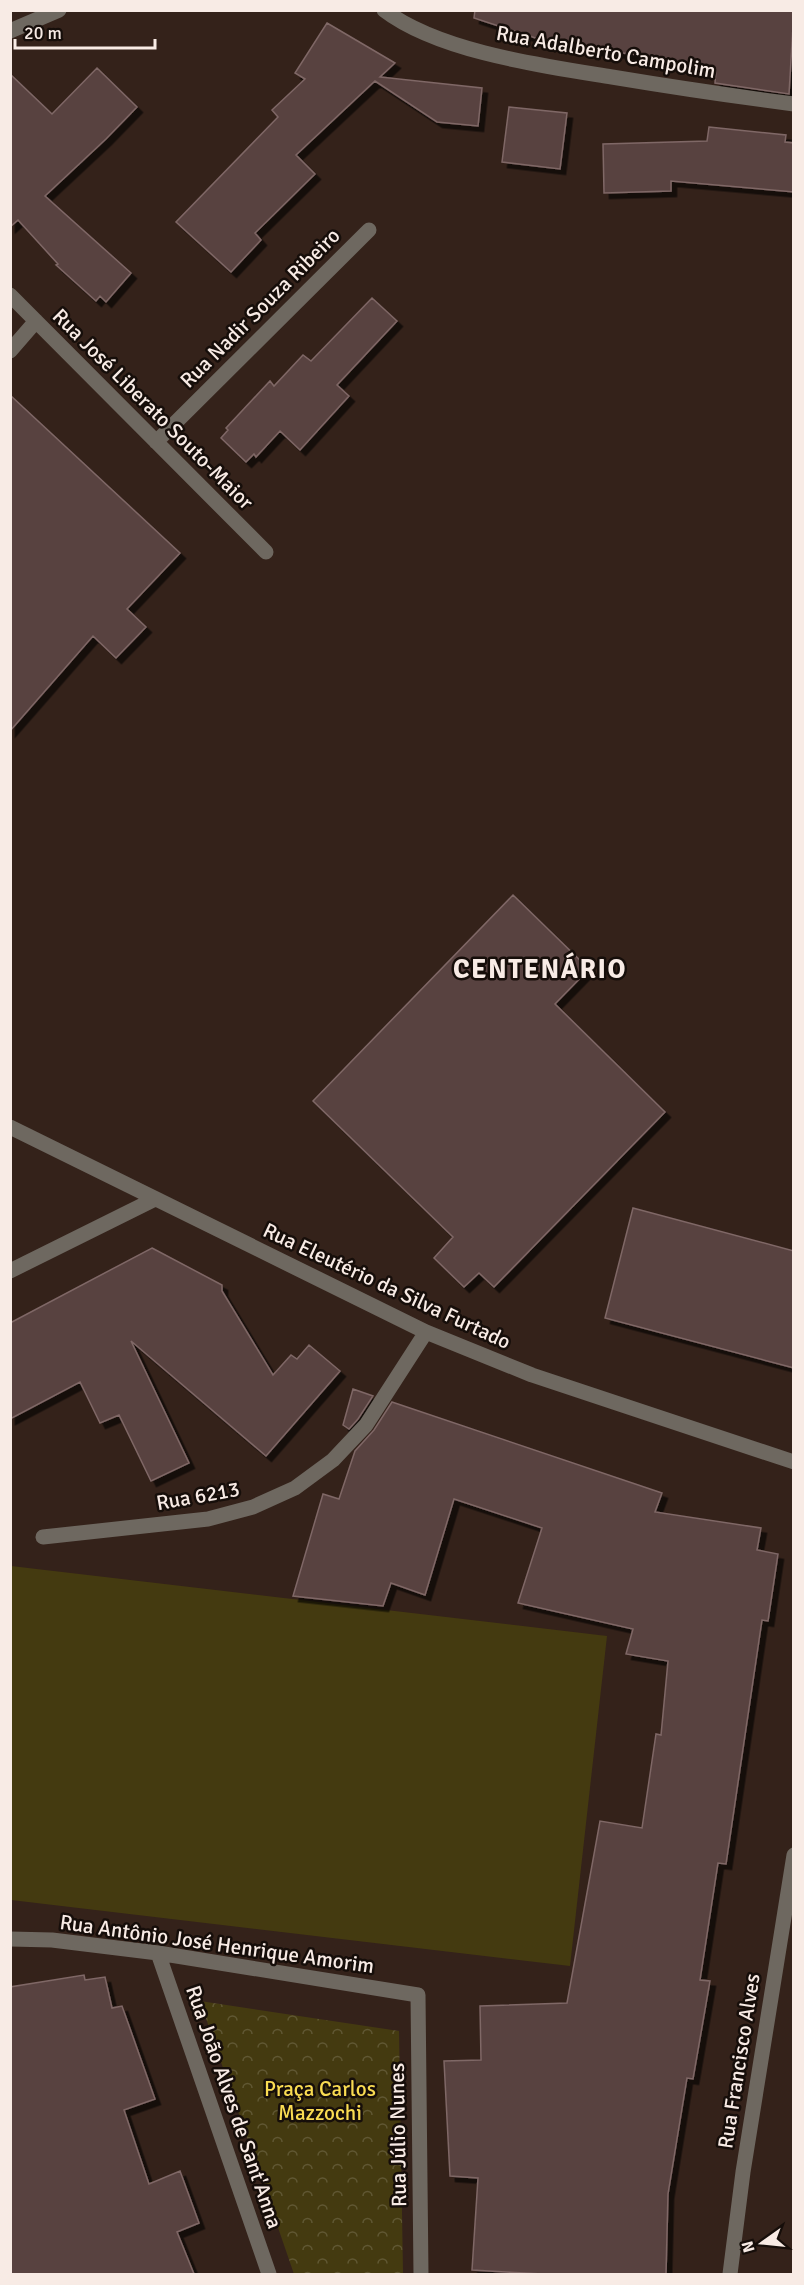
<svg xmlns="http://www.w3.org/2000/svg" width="804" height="2285" viewBox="0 0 804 2285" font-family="Signika,sans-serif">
<defs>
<pattern id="park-crowns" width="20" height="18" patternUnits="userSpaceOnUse" patternTransform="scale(1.5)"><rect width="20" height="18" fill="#443a10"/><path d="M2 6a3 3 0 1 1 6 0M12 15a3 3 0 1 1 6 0" fill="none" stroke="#605733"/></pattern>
<filter id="shadow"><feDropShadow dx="5.5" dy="5.5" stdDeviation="0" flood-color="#0009"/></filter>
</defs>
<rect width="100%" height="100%" fill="#34221a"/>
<path fill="#443a10" d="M11,1566L607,1636L570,1966L11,1900Z"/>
<path fill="url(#park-crowns)" d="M200,2001L399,2031L403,2274H294Z"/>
<path fill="#594341" stroke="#7f6766" stroke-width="1.5" filter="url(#shadow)" d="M475,10H794L789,94L715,83L716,69L665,63L666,58L560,46L474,18Z
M327,23L395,63L380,77L482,88L478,126L437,122L375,81L296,155L315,174L255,233L261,240L231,272L176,222L278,117L272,110L305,79L295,73Z
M97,68L137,107L106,139L45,196L131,273L106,302L100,296L96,301L56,265L58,264L18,220L10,227V74L52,114Z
M509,107L567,113L560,169L502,162Z
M709,127L786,135L785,142L794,143V192L671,181V191L604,193L603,144L707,141Z
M372,298L397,321L337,385L349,396L300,450L280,431L256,457L254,454L246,462L221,438L228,430L226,428L270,381L274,386L303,355L311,361Z
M10,395L180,553L127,609L146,627L116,658L93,636L10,731Z
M513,895L589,969L555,1004L665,1112L494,1287L479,1273L464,1287L434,1258L453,1237L313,1101Z
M633,1208L794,1251V1368L605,1318Z
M152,1248L222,1285V1291L273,1375L291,1355L297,1359L309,1345L340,1371L266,1456L131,1341L189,1463L151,1481L119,1415L100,1423L80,1382L10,1419V1323Z
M353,1389L373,1396L358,1419L349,1429L343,1425Z
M392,1402L662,1493L655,1512L761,1528L757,1550L778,1554L768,1621L762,1620L726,1864L718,1863L700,1980L710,1981L693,2079L687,2078L668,2194L666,2274H542L472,2270L478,2178L450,2176L444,2061L481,2060L480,2006L567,2003L600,1821L642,1828L656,1734L661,1735L668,1661L626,1654L633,1629L518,1603L542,1528L454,1499L425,1595L391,1583L383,1606L293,1596L323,1494L339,1499L355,1451L374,1430Z
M84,1975L85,1980L105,1977L112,2008L122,2006L155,2099L124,2110L149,2184L180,2171L199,2223L177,2232L194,2274H10V1987Z"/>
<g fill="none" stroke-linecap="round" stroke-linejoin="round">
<path stroke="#6e6860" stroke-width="15" d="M384,10C439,52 544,66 612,77C672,87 733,96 794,104
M10,31L59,10
M10,295L266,552
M10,351L36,321
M156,442L369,230
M10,1127L426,1332L532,1375L794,1462
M10,1271L155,1199
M43,1537L208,1519L253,1507L295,1488L333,1460L366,1425L426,1332
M10,1939L52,1940L158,1953L418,1995L421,2274
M158,1953L269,2274
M730,2274L743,2172L794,1855"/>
</g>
<g text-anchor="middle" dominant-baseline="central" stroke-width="5" stroke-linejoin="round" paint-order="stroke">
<g font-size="21" fill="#f8ebe5" stroke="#160e0a">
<text transform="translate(606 52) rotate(10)">Rua Adalberto Campolim</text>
<text transform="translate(260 308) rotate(-45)">Rua Nadir Souza Ribeiro</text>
<text transform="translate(153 409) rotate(45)">Rua José Liberato Souto-Maior</text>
<text transform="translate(387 1286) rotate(25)">Rua Eleutério da Silva Furtado</text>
<text transform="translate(198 1496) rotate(-10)">Rua 6213</text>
<text transform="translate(217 1944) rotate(8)">Rua Antônio José Henrique Amorim</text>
<text transform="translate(739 2061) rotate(-81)">Rua Francisco Alves</text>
<text transform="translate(234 2107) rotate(71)">Rua João Alves de Sant'Anna</text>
<text transform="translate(398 2135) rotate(-91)">Rua Júlio Nunes</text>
</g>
<g font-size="21" fill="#fadc52" stroke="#160e0a">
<text x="320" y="2089">Praça Carlos<tspan x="320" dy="24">Mazzochi</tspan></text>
</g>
<g font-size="27" font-weight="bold" letter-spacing="1.5" fill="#f8ebe5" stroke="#160e0a">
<text x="540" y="969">CENTENÁRIO</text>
</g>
</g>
<rect width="804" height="2285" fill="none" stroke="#f8ebe5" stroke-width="24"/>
<g transform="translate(762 2243) rotate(255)" stroke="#160e0a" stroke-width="4.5" paint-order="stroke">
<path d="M0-4.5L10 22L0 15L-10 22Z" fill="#f8ebe5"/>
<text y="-9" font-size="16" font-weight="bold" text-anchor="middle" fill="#f8ebe5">N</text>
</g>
<path d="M15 39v9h140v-9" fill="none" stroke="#f8ebe5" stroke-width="3"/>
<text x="24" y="39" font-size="18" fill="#f8ebe5" stroke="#160e0a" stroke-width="4.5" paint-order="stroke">20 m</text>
</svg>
